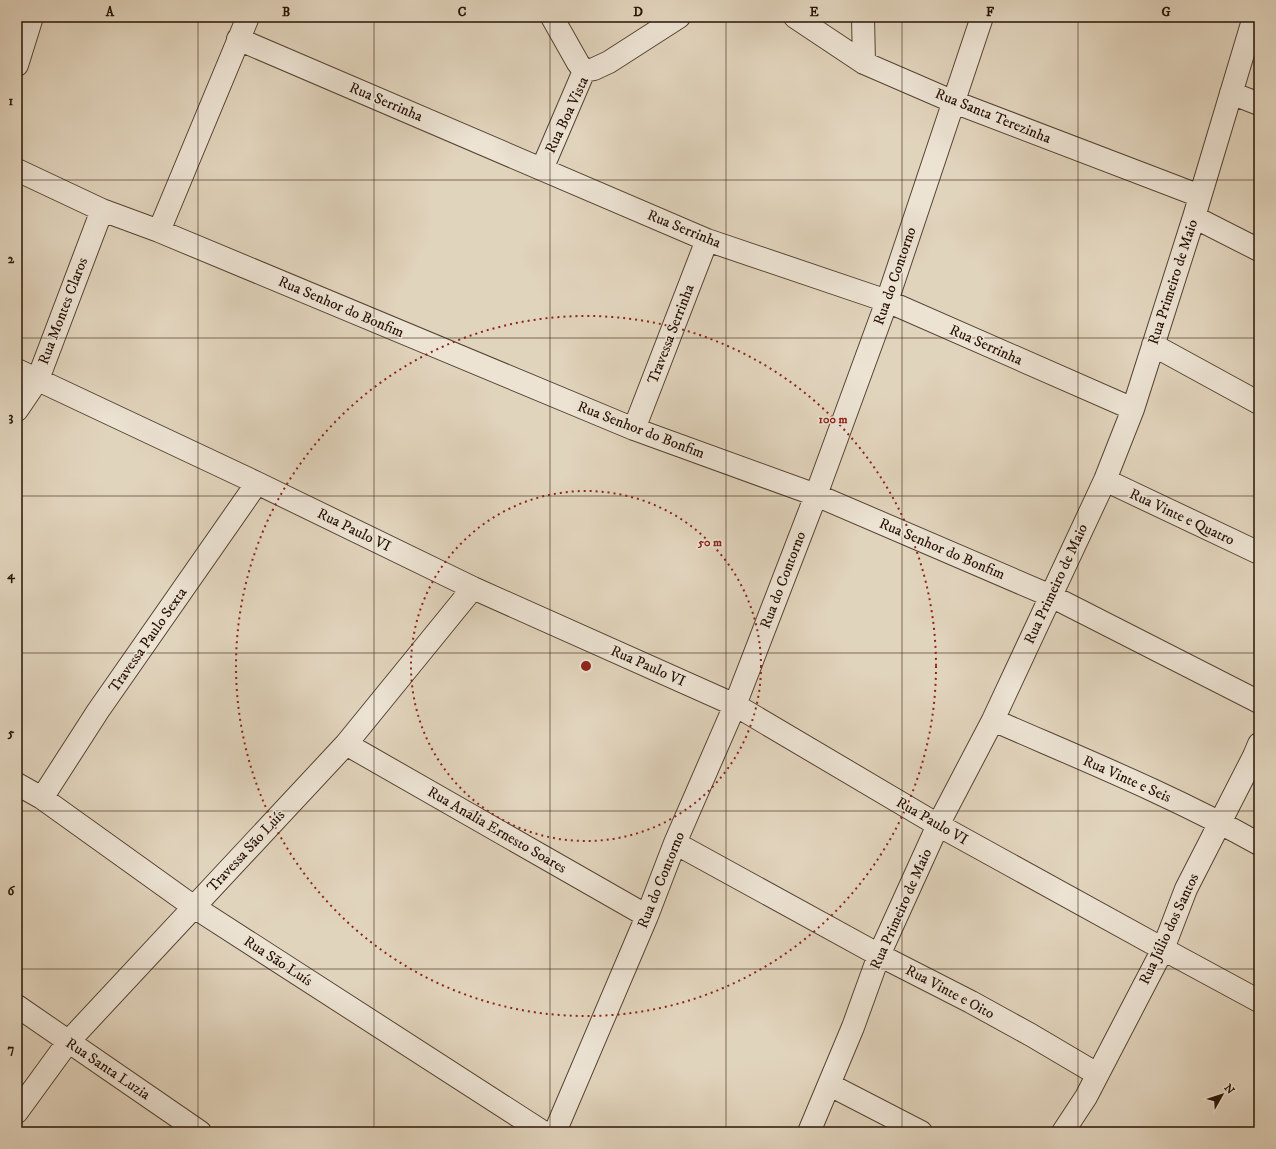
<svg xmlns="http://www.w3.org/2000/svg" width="1276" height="1149" viewBox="0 0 1276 1149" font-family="'IM FELL DW Pica',serif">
<rect width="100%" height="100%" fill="#e1d4bc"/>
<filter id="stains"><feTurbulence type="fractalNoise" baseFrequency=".005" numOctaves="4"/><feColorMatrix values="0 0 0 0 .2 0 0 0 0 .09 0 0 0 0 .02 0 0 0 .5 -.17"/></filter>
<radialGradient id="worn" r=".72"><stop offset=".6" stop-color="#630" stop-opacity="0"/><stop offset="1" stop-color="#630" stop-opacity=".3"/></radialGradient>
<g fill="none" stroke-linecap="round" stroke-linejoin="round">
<defs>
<path id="street" d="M552,17L578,63L584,71
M795,17L864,63L954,102L1200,196
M863,17L864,63
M238,39L707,240L887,301L1133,409
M17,65L32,17
M584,71L594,69L609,62L679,17
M1231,93L1259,104
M542,169L584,71
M17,170L102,210L159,231L634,429L816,495L1051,596L1259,702
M1194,217L1259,250
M159,231L248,17
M1153,345L1259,403
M17,370L257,483L473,588L735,705L938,825L1163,949L1259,1001
M17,410L38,379L102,210
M634,429L707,240
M1105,480L1259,553
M993,720C1082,759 1174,796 1259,844
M346,744L647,916
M17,784L42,798L194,907L543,1132
M42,798L98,711L257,483
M675,843L879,955L971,1002L1031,1035L1097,1074
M17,1006L200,1132
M830,1085L921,1132
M17,1112L68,1042L346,744L473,588
M555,1132L647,916L675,843L735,705L816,495L887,301L982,17
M809,1132L853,1027L879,955L938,825L993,720L1105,480L1133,409L1194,217L1254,17
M1063,1132L1086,1097L1163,949L1186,889L1254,756L1259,744"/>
</defs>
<use href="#street" stroke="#574334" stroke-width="24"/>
<use href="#street" stroke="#ece3d3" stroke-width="22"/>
</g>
<path fill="none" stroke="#291306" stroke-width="1" stroke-opacity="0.55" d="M198,17V1132M374,17V1132M550,17V1132M726,17V1132M902,17V1132M1078,17V1132M17,180H1259M17,338H1259M17,496H1259M17,653H1259M17,811H1259M17,969H1259"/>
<g fill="none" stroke="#8f2418" stroke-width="2" stroke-dasharray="2 4">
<circle cx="586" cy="666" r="175"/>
<circle cx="586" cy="666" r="350"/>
</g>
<g text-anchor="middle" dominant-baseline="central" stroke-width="3" stroke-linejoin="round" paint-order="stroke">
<g font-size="15" fill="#291306" stroke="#ece3d3">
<text transform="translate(386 102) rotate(23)">Rua Serrinha</text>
<text transform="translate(567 115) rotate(-65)">Rua Boa Vista</text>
<text transform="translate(993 116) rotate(22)">Rua Santa Terezinha</text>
<text transform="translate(684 229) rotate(22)">Rua Serrinha</text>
<text transform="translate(895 276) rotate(-71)">Rua do Contorno</text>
<text transform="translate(1173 282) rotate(-72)">Rua Primeiro de Maio</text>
<text transform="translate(341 307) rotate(23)">Rua Senhor do Bonfim</text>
<text transform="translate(63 311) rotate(-69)">Rua Montes Claros</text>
<text transform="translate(671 334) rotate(-69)">Travessa Serrinha</text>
<text transform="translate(986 345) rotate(24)">Rua Serrinha</text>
<text transform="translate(641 430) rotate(21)">Rua Senhor do Bonfim</text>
<text transform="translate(1182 517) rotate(25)">Rua Vinte e Quatro</text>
<text transform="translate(354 530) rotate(26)">Rua Paulo VI</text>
<text transform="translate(942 549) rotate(23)">Rua Senhor do Bonfim</text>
<text transform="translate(783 580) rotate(-69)">Rua do Contorno</text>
<text transform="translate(1056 584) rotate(-65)">Rua Primeiro de Maio</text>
<text transform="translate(148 640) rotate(-55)">Travessa Paulo Sexta</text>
<text transform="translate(648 666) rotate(24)">Rua Paulo VI</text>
<text transform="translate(1127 779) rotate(24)">Rua Vinte e Seis</text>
<text transform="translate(932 821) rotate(30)">Rua Paulo VI</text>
<text transform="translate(497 830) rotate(30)">Rua Analia Ernesto Soares</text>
<text transform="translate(246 851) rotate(-47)">Travessa São Luís</text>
<text transform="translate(661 880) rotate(-68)">Rua do Contorno</text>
<text transform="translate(901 909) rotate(-66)">Rua Primeiro de Maio</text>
<text transform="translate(1169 929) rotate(-65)">Rua Júlio dos Santos</text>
<text transform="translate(278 961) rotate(33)">Rua São Luís</text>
<text transform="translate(950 992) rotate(28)">Rua Vinte e Oito</text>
<text transform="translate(108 1069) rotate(34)">Rua Santa Luzia</text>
</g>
</g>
<circle cx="586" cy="666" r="6" fill="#8f2418" stroke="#ece3d3" stroke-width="2"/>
<g font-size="12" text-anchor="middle" font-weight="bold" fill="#8f2418" stroke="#ece3d3" stroke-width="3" stroke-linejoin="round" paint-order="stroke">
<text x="833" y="423">100 m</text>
<text x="710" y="546">50 m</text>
</g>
<rect width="1276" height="1149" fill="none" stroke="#e1d4bc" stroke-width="44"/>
<g transform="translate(1222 1095) rotate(51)" stroke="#ece3d3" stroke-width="3" paint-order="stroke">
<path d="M0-3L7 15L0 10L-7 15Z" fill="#291306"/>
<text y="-6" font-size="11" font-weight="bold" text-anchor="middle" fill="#291306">N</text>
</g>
<rect x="22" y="22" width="1232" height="1105" fill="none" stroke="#291306" stroke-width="1.5"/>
<g font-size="13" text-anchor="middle" font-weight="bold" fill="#291306">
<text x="110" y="16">A</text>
<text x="286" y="16">B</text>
<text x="462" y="16">C</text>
<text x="638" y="16">D</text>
<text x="814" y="16">E</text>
<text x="990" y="16">F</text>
<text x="1166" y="16">G</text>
<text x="11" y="105">1</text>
<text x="11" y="263">2</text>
<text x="11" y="421">3</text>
<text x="11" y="579">4</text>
<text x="11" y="737">5</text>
<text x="11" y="895">6</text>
<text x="11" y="1053">7</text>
</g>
<rect width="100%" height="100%" filter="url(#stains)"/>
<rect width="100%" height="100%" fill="url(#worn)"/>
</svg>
